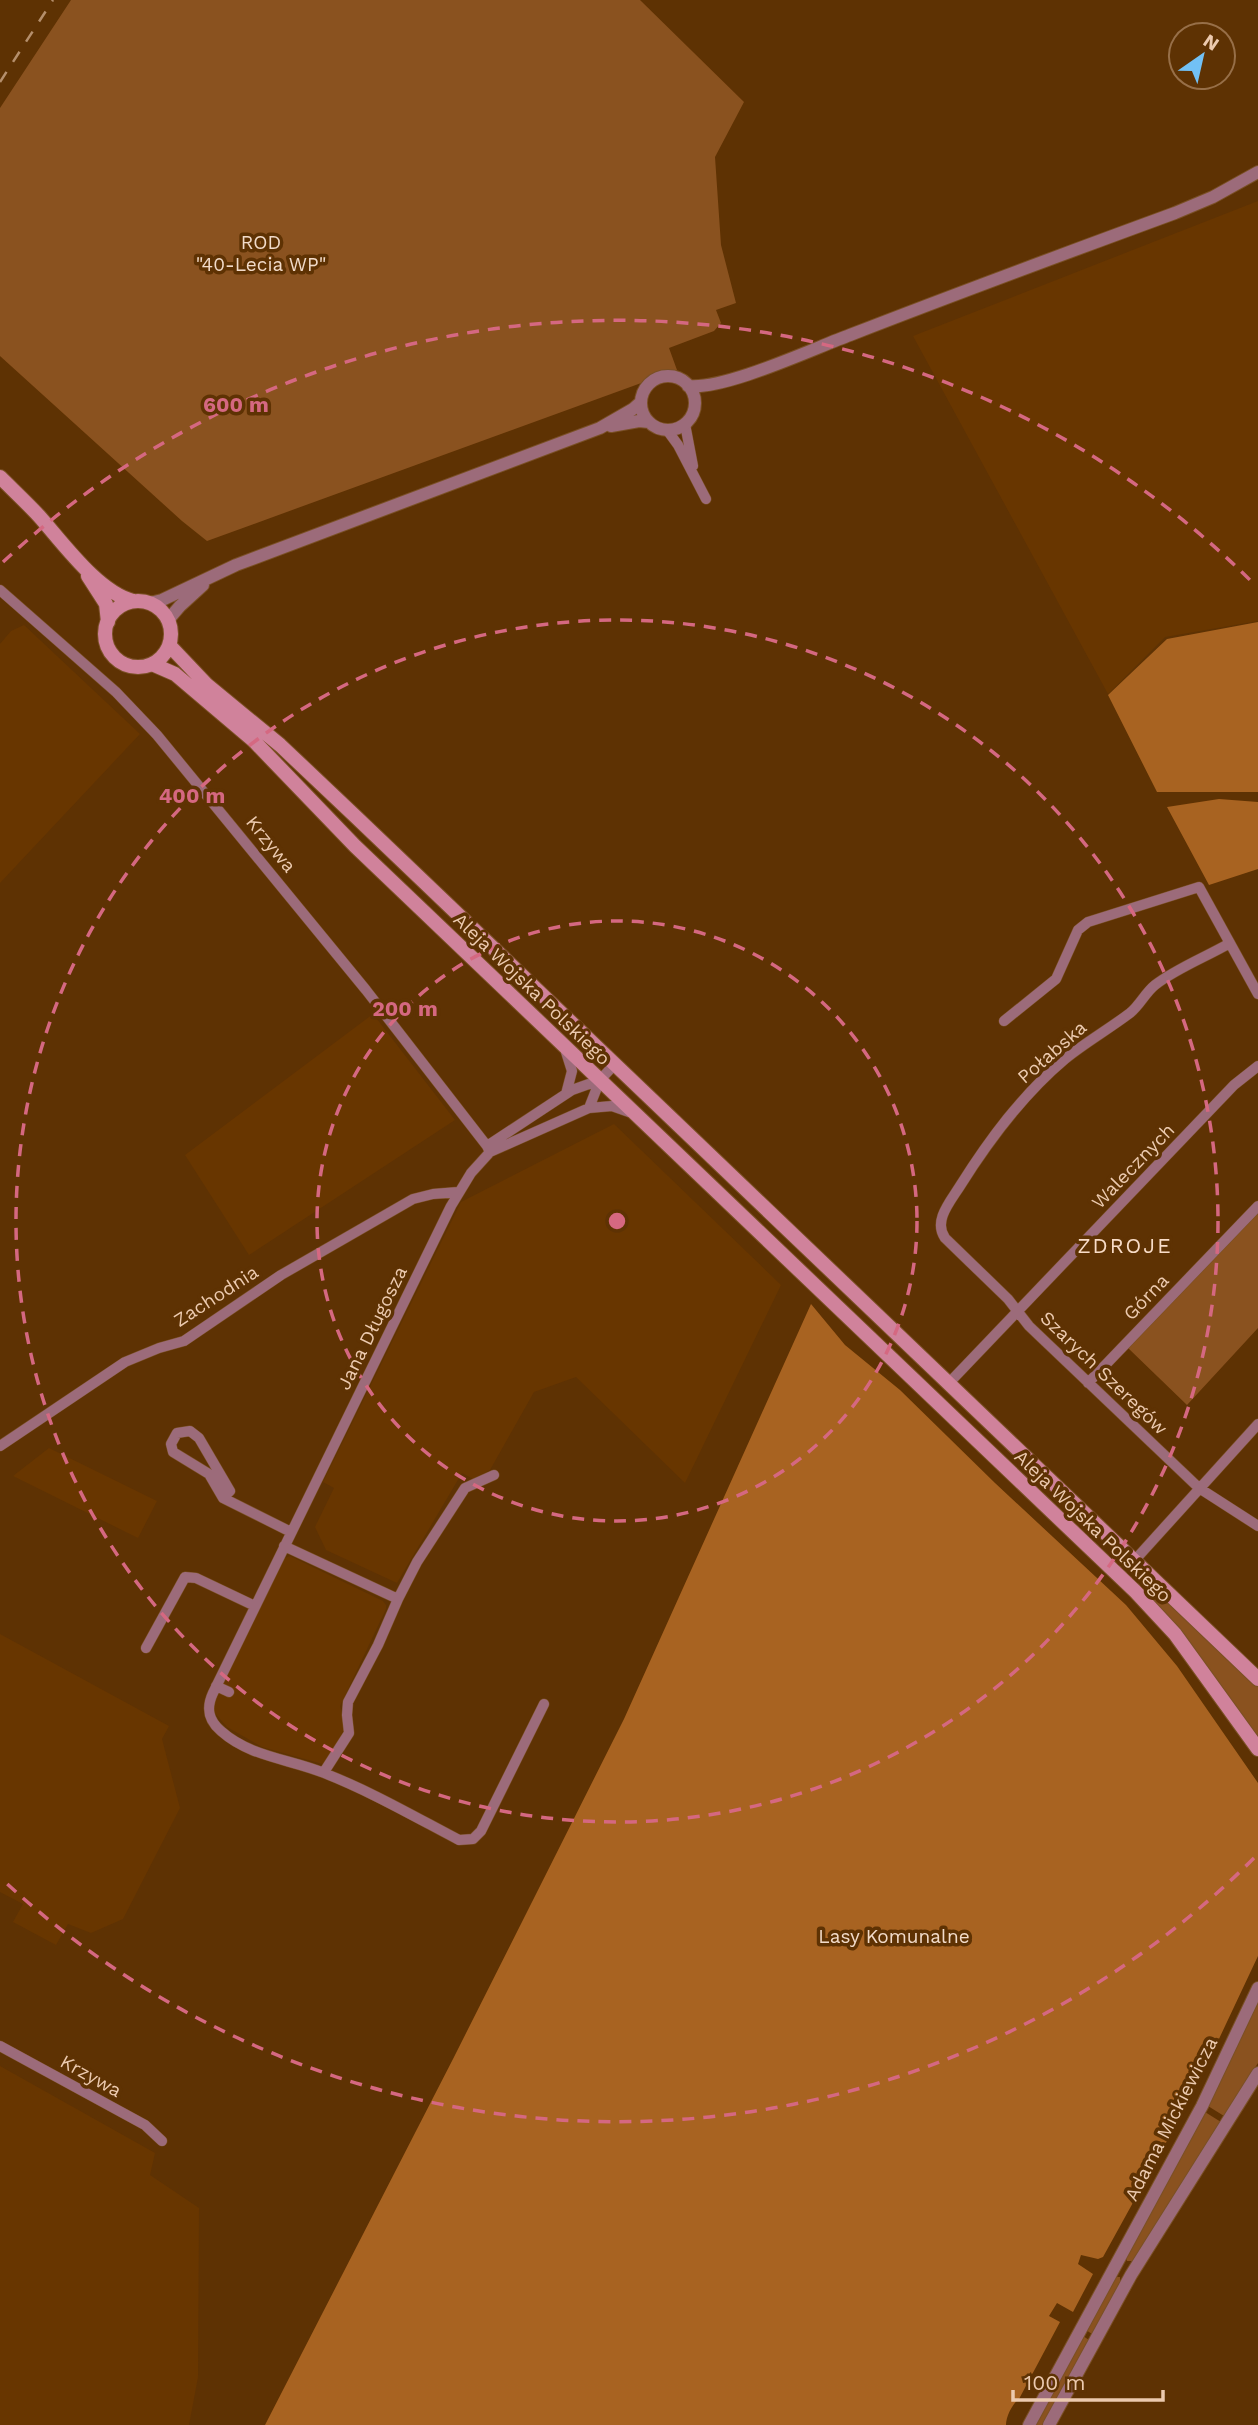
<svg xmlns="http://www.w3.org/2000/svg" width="1258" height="2425" viewBox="0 0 1258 2425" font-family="'Work Sans',sans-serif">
<rect width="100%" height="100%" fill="#5e3203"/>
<path fill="#683600" d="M1258,201V621L1165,637L1108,694L913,336Z
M24,625L140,734L0,883V644L11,631Z
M373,1014L455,1120L249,1255L185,1155Z
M614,1124L781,1285L685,1483L576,1377L534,1392L490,1470L473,1479L462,1473L397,1583L326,1550L315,1527L334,1488L323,1482L461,1202Z
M49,1448L157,1501L138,1538L13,1476Z
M290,1556L383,1601L386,1605V1609L340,1706L345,1727L326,1765L262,1747L227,1727L214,1712L212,1699L282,1559Z
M0,1634L169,1726L162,1739L180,1808L123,1919L91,1933L68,1924L56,1945L13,1922L23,1904L0,1892Z
M0,2066L155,2153L150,2175L199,2208L198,2377L189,2425H0Z"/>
<path fill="#8a521f" d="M71,0H640L744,102L715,157L721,245L736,303L716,310L721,323L714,331L669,348L677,370L207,541L182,521L0,356V108Z
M1258,1211V1328L1187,1405L1128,1348Z
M1150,1583L1258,1687V1739L1143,1591Z
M1258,2001V2063L1224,2116L1208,2106Z
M1205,2112L1221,2122L1133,2261H1127L1126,2257Z
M1115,2277H1120V2282L1092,2334L1086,2330Z
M1083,2336L1089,2340L1043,2425H1035Z"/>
<path fill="#a86321" d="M1258,622V792H1157L1108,695L1167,639Z
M1219,799L1258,802V869L1209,885L1167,807Z
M811,1304L845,1345L900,1390L995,1483L1126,1605L1177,1666L1258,1783V1956L1194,2092L1103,2257L1098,2259L1081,2255L1078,2264L1093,2274L1073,2312L1057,2303L1049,2316L1060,2322L1019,2399C1012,2404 1006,2417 1006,2425H265L453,2059L624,1719Z"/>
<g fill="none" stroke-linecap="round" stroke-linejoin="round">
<defs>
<path id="minor" d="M685,424L693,466
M667,430L678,445L706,499
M0,590L116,692L157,735L366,990L487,1146
M1230,943C1206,957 1177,968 1155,985C1145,993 1140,1005 1130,1013C1109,1029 1086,1042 1065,1059C1022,1095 989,1140 960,1186C950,1202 933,1221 945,1238L1008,1299L1029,1326L1199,1488L1258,1526
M1004,1021L1056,979L1078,930L1088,922L1199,887L1258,994
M566,1052L572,1071L566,1094
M589,1108L600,1080L614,1065
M487,1146L490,1152L471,1173L451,1206L213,1693C206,1708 208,1720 221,1731C250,1757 290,1759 324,1773C370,1791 415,1817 459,1840L473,1839L481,1831L544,1704
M487,1146L572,1090L600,1080
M490,1152L589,1108L612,1106L629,1112
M1088,1383L1258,1206
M948,1384L1234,1085L1258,1066
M0,1446L125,1362L159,1348L184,1341L281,1275L413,1199L433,1194L458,1192
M223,1498L230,1491L199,1438L190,1431L177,1433L171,1444L173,1452L209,1474L223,1498L291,1532
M284,1546L398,1599L417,1562L465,1488L494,1475
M1134,1561L1258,1424
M146,1648L185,1577L196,1578L255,1606
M216,1686L229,1692
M324,1772L349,1733L347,1715L348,1702L378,1645L398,1599
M0,2046L145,2125L162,2141"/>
<path id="tertiary" d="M641 403a27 27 0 1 1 54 0a27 27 0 1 1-54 0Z
M688,386C725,390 812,349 850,335C958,293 1066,253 1175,213L1213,197L1258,172
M611,426L639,421L649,422
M150,603L162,600L236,565L600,428L633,409L641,402
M168,620L180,606L203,585
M1029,2425L1202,2106L1258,1988
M1049,2425L1131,2275L1258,2073"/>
<path id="secondary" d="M0,477C13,490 27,503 39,516C63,543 98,592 133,601
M88,576L106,604L108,622
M105 634a33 33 0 1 1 66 0a33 33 0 1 1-66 0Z
M170,646L207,685L280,745L355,816L1258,1679
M152,664L175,674L254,741L355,846L1136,1592L1175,1634L1258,1749"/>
</defs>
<use href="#minor" stroke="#7a5025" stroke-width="11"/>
<use href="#tertiary" stroke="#7a5025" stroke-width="14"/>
<use href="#secondary" stroke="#7a5025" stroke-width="16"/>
<use href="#minor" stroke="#9c6b7a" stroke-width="10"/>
<use href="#tertiary" stroke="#9c6b7a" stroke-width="12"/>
<use href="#secondary" stroke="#d0829b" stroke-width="14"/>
<path stroke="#b58f6c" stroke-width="2.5" stroke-dasharray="12 12" stroke-linecap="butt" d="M0,82L53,0"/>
</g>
<g fill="none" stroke="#d56881" stroke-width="3.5" stroke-dasharray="12 9">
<circle cx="617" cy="1221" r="300"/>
<circle cx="617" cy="1221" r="601"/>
<path d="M1254 1858A901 901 0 0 1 3 1880M3 562A901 901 0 0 1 1254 584"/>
</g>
<g text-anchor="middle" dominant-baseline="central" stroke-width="7" stroke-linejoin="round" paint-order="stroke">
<g font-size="19" fill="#f2dbc9" stroke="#5e3203">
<text x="261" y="242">ROD<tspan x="261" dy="22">"40-Lecia WP"</tspan></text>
<text x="894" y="1936">Lasy Komunalne</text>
</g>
<g font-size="19" fill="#eccaaf" stroke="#5e3203">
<text transform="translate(271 844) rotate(51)">Krzywa</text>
<text transform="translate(532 989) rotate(44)">Aleja Wojska Polskiego</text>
<text transform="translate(1052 1052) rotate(-41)">Połabska</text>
<text transform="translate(1133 1166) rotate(-46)">Walecznych</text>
<text transform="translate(216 1296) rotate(-33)">Zachodnia</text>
<text transform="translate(1146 1297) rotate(-46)">Górna</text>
<text transform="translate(372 1328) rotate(-64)">Jana Długosza</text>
<text transform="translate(1104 1373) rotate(44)">Szarych Szeregów</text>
<text transform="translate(1093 1526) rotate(44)">Aleja Wojska Polskiego</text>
<text transform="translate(91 2076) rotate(29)">Krzywa</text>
<text transform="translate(1171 2119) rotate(-63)">Adama Mickiewicza</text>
</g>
<g font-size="21" letter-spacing="2" fill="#f9ddc8" stroke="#5e3203">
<text x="1125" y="1245">ZDROJE</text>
</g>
</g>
<circle cx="617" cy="1221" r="10" fill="#d56881" stroke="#5e3203" stroke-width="3.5"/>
<g font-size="21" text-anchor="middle" font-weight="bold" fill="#d56881" stroke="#5e3203" stroke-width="7" stroke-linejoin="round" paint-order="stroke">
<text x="236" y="412">600 m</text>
<text x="192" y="803">400 m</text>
<text x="405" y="1016">200 m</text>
</g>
<g transform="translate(1202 56) rotate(34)"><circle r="33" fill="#5e3203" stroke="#976f48" stroke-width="2"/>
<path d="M0-5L12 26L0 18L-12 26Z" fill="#72c1f5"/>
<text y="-10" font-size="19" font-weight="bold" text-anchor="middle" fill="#eccaaf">N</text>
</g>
<path d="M1013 2390v10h150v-10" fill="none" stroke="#eccaaf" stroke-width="3.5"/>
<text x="1024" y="2390" font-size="21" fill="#eccaaf" stroke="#5e3203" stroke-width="5" paint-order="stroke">100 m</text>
</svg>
